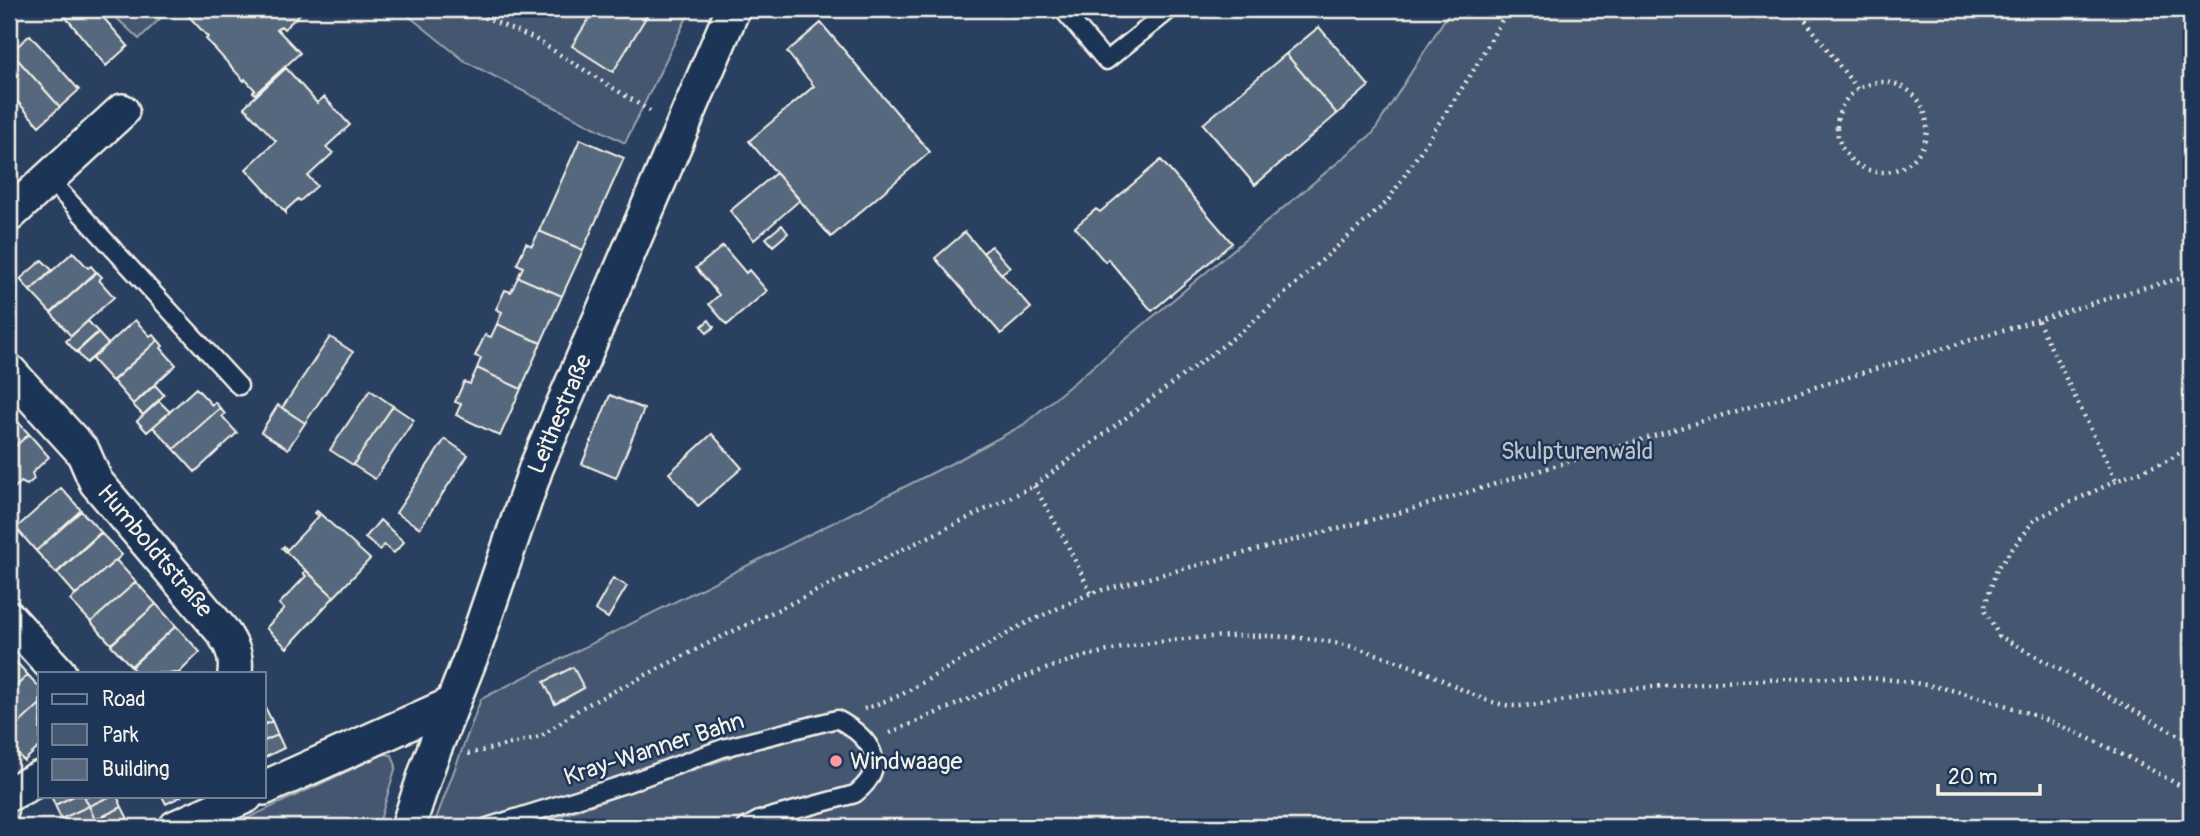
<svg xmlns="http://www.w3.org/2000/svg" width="2200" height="836" viewBox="0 0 2200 836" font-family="Pangolin,sans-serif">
<rect width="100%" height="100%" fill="#2a4060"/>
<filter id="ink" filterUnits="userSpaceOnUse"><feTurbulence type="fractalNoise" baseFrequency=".0143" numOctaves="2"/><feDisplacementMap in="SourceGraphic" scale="14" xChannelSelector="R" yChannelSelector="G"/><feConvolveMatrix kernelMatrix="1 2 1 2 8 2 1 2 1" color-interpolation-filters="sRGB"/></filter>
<g filter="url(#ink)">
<path fill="#445771" stroke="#9ca4ac" stroke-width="2" d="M107,9H170L139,39Z
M400,9H691L625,143L466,62Z
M1451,9H2191V827H528L731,757V740L480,827H433L481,699L962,458L1023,425L1373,133Z
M384,754L392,755L396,766L378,827H229Z"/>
<path fill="#56677d" stroke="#f4f1e8" stroke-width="2" d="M59,9H96L128,46L106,66Z
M186,9H300L301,13L284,29L281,26L277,29L300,53L255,94L253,92L255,90L245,79L244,81L206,39L208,37L184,11Z
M595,9H651L613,72L572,46Z
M821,23L930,152L831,237L749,141L814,86L787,52Z
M1319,27L1369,86L1337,114L1286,54Z
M30,35L79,90L60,107L11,52Z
M9,50L60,107L39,126L9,92Z
M1286,54L1337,114L1255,185L1203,124Z
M286,68L317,103L324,97L350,125L326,147L333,153L308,176L317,186L300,201L298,199L286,210V213L246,169L276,141L244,107Z
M580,139L624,158L583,250L539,231Z
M1161,160L1232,243L1152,311L1108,259L1105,262L1075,227L1096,209L1100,212Z
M776,173L800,200L754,240L730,211Z
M782,225L788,233L773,246L766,238Z
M539,231L583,250L562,296L518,277L523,267L517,264L526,243L532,246Z
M965,232L1031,308L1001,334L935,258Z
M723,246L746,273L749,270L767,291L727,325L709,304L719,295L696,268Z
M991,246L1010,267L1001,274L983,253Z
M73,252L88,268L91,266L96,272L51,313L30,291Z
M42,260L52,270L30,291L20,279Z
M97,272L102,277L99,280L114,297L71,336L51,313Z
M518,277L562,296L541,343L497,324L502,312L496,309L505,290L511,292Z
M135,320L150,336L153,334L158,340L112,381L92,359Z
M709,320L714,327L707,333L702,326Z
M88,321L98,332L76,352L66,341Z
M497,324L541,343L521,389L477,368L481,358L475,356L485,335L491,337Z
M98,333L108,344L86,363L77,352Z
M330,337L353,352L305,423L282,408Z
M158,340L163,346L161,348L176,365L133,404L113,381Z
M477,368L521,389L500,436L456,415L461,404L455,402L464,382L470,384Z
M155,385L164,395L143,415L133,405Z
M196,388L212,405L215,402L220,408L174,449L153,427Z
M370,390L393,406L353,465L330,450Z
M610,395L644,409L616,478L582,464Z
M159,401L170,412L147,432L137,421Z
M278,405L305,423L288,449L261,432Z
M393,406L414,420L375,479L353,465Z
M220,408L225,414L222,416L237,433L195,472L174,449Z
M9,412L29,434L9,452Z
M29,434L49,457L32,473L34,479L27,485L21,482L9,493V452Z
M712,434L742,468L698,506L669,473Z
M445,439L468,455L420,528L396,513Z
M61,488L81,510L36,551L16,528Z
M81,511L101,532L56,573L36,551Z
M317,511L370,559L334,597L282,548L284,546L287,550L319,516L315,513Z
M380,520L404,542L394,553L384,545L380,550L365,538Z
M101,533L122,555L76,595L57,573Z
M116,560L136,582L91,622L70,600Z
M306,570L334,597L287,648L266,628L284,609L279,604L306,576L303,573Z
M613,578L627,586L608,618L595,610Z
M136,582L156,604L111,644L91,622Z
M156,604L176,626L131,666L111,645Z
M176,626L200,652L179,673H137L131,667Z
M9,654L28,675L9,693Z
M573,667L584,688L555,704L544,682Z
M28,675L40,688V704L9,733V693Z
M40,704V750L38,748L24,761L9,744V733Z
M265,707L272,721L264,725V708Z
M272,721L278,735L264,741V725Z
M278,735L284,748L264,758V741Z
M51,796H74L55,805Z
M74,796H84L89,806L61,819L55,805Z
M84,796H111L89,806Z
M111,796H117L122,807L95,820L89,806Z
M162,796H182L166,804Z
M89,806L95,820L78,827H66L61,819Z
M122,807L129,821L115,827H98L95,820Z
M12,808L18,822L9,826V810Z
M95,820L98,827H78Z"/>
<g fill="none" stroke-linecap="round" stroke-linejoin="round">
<defs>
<path id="service" d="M1062,9L1106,61L1171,9
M49,179L239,386
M487,827L628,783L723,748L837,719C870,737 892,765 855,794L759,820L746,827"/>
<path id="minor" d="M9,215L122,111
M9,371L83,452L96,482L222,631C232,645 237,656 235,673
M9,618L59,673
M264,788L452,704
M9,794L40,778
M176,827L246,796
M408,827L429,763L474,649L536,468L733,9"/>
</defs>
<use href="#service" stroke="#f4f1e8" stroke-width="21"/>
<use href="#minor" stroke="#f4f1e8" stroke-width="38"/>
<path stroke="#f4f1e8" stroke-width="4.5" stroke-dasharray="2 5" stroke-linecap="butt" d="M465,9L535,39L653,113
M1797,9L1857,89
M1837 127a45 45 0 1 1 90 0a45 45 0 1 1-90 0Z
M2038,321L2116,481L2169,460L2191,445
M2116,481L2035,519L1997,569L1984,608L1999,636L2191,742
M1034,486L1064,538L1091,593
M864,709L901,695L1022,625L1091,593L1409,510L2146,287L2191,276
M890,733C946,709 1002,684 1060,664C1140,637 1267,626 1349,646C1378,654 1405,663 1432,675C1461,688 1489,707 1521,706C1557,704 1593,693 1629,689C1685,684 1742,680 1799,679C1832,678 1867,676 1901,681C2003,694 2103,741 2191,792
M468,754L540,737L581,708L715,640L1034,486L1244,330L1387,202L1472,73L1508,9"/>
<use href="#service" stroke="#1d3557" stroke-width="16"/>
<use href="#minor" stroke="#1d3557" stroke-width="33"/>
</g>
</g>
<circle fill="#ff9aa2" stroke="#1d3557" stroke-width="2.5" cx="836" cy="761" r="7"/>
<g text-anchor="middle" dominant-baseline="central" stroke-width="5" stroke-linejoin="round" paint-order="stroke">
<g font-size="24" fill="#f4f1e8" stroke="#1d3557">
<text transform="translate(560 414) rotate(-67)">Leithestraße</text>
<text transform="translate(155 551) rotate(50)">Humboldtstraße</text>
<text transform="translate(654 749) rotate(-18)">Kray-Wanner Bahn</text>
</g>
<g font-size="24" fill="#bfc3c4" stroke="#1d3557">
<text x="1577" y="451">Skulpturenwald</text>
</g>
<g font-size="24" fill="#f4f1e8" stroke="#1d3557" text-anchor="start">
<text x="850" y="761">Windwaage</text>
</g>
</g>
<rect width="2200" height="836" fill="none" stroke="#1d3557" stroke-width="35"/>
<rect x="18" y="18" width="2165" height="801" fill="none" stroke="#f4f1e8" stroke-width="2.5" filter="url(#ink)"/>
<rect x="38" y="672" width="228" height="126" fill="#1d3557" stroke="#738091" stroke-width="2"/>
<rect x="52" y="694" width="35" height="10" fill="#1d3557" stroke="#738091" stroke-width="2"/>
<text x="102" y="706" font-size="21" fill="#f4f1e8">Road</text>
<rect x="52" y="724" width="35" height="21" fill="#445771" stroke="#738091" stroke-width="2"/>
<text x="102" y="742" font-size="21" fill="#f4f1e8">Park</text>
<rect x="52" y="759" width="35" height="21" fill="#56677d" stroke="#738091" stroke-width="2"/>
<text x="102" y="776" font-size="21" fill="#f4f1e8">Building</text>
<path d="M1938 784v10h102v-10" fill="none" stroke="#f4f1e8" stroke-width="3.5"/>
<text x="1948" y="784" font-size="21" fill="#f4f1e8" stroke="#1d3557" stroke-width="5" paint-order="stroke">20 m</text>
</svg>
